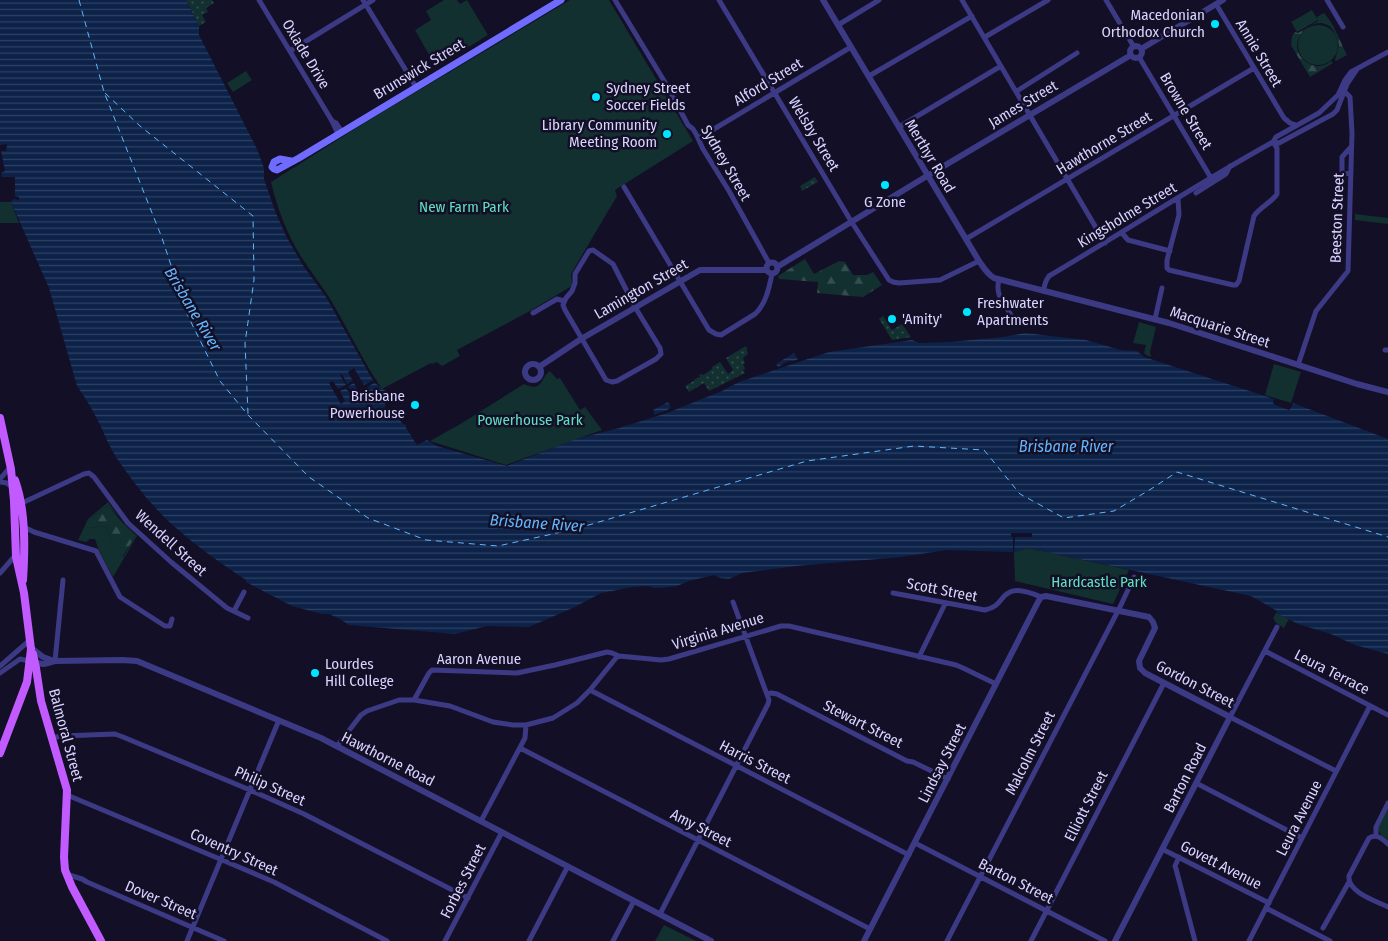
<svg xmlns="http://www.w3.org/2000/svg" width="1388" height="941" viewBox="0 0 1388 941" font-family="'Fira Sans Condensed',sans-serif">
<defs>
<pattern id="grass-dots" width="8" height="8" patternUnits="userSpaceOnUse" patternTransform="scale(1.25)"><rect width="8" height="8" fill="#12302f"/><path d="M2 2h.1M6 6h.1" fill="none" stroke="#344d4e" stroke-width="1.8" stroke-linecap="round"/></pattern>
<pattern id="forest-firs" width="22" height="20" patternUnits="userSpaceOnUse" patternTransform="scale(1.25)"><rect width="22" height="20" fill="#12302f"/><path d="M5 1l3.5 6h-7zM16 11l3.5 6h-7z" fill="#344d4e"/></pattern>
<pattern id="water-rules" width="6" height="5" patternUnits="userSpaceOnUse" patternTransform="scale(1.25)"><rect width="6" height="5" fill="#0c2248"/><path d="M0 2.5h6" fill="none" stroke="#2f4163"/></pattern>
</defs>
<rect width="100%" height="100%" fill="#130f26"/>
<path fill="url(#grass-dots)" d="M186,0H212L214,3L206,8L208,12L202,15L206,22L199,26Z
M815,177L818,182L802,191L800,186Z
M883,316L892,330L902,324L911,337L892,340L879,319Z
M746,346L748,354L743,358L745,363L743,364L745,369L743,370L745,373L709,391L704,383L689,392L685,386L695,380L694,379H696L700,377L699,375L702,374L703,375L712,369V367L720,362L728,374L733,370L726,358Z"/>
<path fill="url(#forest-firs)" d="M1324,13C1335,25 1339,40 1347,55L1336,61L1335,60L1339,45C1338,40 1336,35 1333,30C1316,7 1277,47 1310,64C1317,68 1325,66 1331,61L1333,63L1310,77L1291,45L1292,36L1295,32L1298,33L1318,21L1317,17Z
M805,259L814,274L839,261L845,262L853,275H867L873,272L882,285L863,297L817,293L818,282L779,279L778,276Z
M108,505L119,519L136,536L122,557L110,539L106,528L101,526L92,528L86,527L90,519Z"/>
<path fill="#12302f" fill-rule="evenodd" d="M444,0H457L460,4L467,0L488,35L436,67L415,30L431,20L426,11Z
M570,0H609L693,141L615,190L617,196L571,274L572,284L570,287L530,311L457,350L460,356L442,366L437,362L432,364L431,363L382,389C363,361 349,331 332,302C325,290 316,279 308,267C290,242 278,212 271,182L366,122Z
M1312,10L1318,20L1297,32L1291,22Z
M1298 45a20 20 0 1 1 40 0a20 20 0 1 1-40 0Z
M246,71L252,80L233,92L227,83Z
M0,202H11L19,223H0Z
M1355,214L1388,218V224L1355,220Z
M1139,322L1156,327L1150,352L1151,357L1146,355L1144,353L1146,345L1133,343Z
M1274,364L1301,372L1291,403L1265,395Z
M550,371L557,379L560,378L580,410L585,407L602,430L506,465L430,441L462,423L524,384C544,393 540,377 550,371Z
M108,502L120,518L137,536L113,577L99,551L95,539H90L86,542L78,540L88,519ZM108,505L136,536L123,557L110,539L106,528L101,526L92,528L87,527L90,519Z
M1028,548L1129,570L1113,604L1015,581L1014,552Z
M1276,613L1289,619L1284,628L1276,623L1273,618Z
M1388,806V841L1381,835L1377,828Z
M664,925L696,941H655Z"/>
<path fill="url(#water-rules)" d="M0,0H186L199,26V35L257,149L264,168V179L275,211L286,236L304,267L326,297L371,377L376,384L386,391L385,414L394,409L398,415L397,417L403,424H405L406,426V428L417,445L427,440L437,446L507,466L576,439L619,428L667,413L722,391L739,382L829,352L912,340L919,343L950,342L1003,337L1025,333L1086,340L1121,350L1137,351L1144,357L1274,399L1273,403L1275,405L1289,410L1291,408L1293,403L1388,439V654L1355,645L1331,634L1298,624L1276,613L1277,611L1251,596L1028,548L1014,552L947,550L901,557L796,566L742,573L729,579L720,578L714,575L689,581L677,586L661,588H654L648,586L633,587L601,593L575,607L529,627L487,626L455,634L349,625L338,618L329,614H322L292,606L246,582V580C222,564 197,547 175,527C152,507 133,482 116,457C110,448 106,438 102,429C95,414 87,400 77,386L49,288L11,202L13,199L19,200V197L15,196V177H2L1,173L5,171L1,151H6L7,144L0,145Z
M794,353L798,359L794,361H788L778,367L776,364Z
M668,402L671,407C667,412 660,411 655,415L653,410Z"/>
<path fill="#130f26" d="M354,368L364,385L376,379L377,381L366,388L367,390L360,394L354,383L348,386L354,396L352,397L346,388L340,391L345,401L341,404L329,383L333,381L338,389L346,385L340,375L342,374L347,384L353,381L348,372Z
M1011,533H1032V537H1015L1014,552H1013V537H1011Z"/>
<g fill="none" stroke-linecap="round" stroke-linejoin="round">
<path stroke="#62b6ff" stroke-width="1" stroke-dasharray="6 5" stroke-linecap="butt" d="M79,0L104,92L162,238L187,314L220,381L248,415L309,477L368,518L426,540L498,546L575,529L807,461L914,446L984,450L1020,494L1064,518L1114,511L1151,489L1177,472L1388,537
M105,93L140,126L253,216L254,280L245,343L248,414"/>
<path stroke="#3d3a85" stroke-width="5" d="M259,0L332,121L338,134
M363,0L416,87
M615,0L666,84L688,125L693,129L696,134L703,149L729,191L769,263
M719,0L851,221L889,280L893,282L899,283L940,280L979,261
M962,0L1105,243
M1106,0L1134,47
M1327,0L1343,27
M1216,4L1284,118L1290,123L1296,125
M838,25L879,0
M985,37L1048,0
M290,51L373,0
M1139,57L1211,178
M869,76L972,16
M1017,91L1077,53
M332,121L336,123L342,132
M899,127L1001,66
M699,138L851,47
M1273,142L1276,137L1319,113L1338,95L1345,80L1351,72L1388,52
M1351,147L1342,157V171L1344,174L1351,173
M624,187L709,330L716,334L721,335L755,314C766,304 769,288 772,274
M1196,193L1226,174L1230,166
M1178,199L1179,215L1167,260V268L1169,270L1233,285H1236L1239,281L1254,216C1260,207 1271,203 1277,194V148L1273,142
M1122,233L1128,240L1170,251
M966,239L1254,68
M593,250L613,264L635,307L660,348L661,354L656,359L617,381L612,382L606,380L565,310L563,305L566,298L572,291L575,283V274L589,251Z
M999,279C995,295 1003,302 1011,315
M1043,291L1046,281L1049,276C1124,232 1197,184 1273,142L1279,143L1333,114L1337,110L1347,84L1357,69
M533,313L557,299L564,301
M1155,319L1162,288
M1385,350H1388
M1298,365L1316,311L1348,271L1352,133L1350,97L1343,90
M0,479L11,466
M0,482L7,483L13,488
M22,503L84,474L89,473L94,477L128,523L171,562L227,608L248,618
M24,527L34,532L96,551L120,597L165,626H170L172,619
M0,573L13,558L16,557
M893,593L985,610C1002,606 999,597 1010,592C1018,588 1034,594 1041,597
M234,611L244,592
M1277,627L1230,717L1336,771
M1265,651L1388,715
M919,657L945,604
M55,661L63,580
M0,666L30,640
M0,673L20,659L30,661
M590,690L909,855
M767,694L771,693L777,694L907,761L913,762L948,779
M414,700L429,673L432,670L517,673L555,665L607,652L612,653L619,656
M52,738L61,736L115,734L123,737L250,790L304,814L468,898
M337,746L361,715L367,711L399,700H414L450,706L493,722L513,725H526L553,718L577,703L590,690L616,658L619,656L661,660L669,659L781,626H789L956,665L963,668L996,684
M520,748L870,929
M1196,783L1302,838
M67,795L227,862L274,882L387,941
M481,821L525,738L526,725
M1376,836V827L1388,803
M915,843L1105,941
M1388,844C1382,839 1377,833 1369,838L1349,876C1347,892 1376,901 1388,907
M1162,849L1269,903
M1179,857L1175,866L1176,869L1195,941
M66,874L82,879L87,882L224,941
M1266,908L1330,941
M660,914L768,704L769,700L733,602
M1323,928L1349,882
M187,941L279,720
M445,941L502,832
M529,941L568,866
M613,941L634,901
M947,941L1120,607L1134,577
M1031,941L1164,683
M1249,941L1370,706"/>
<path stroke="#3d3a85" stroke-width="6" d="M823,0L979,261C984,268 987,274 994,278L1169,323L1357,384L1388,392
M1130 52a6 6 0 1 1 12 0a6 6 0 1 1-12 0Z
M1141,49L1223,0
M766.5 268a5.5 5.5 0 1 1 11 0a5.5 5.5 0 1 1-11 0Z
M777,267L922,179L1131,55
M525 372a8 8 0 1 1 16 0a8 8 0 1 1-16 0Z
M539,367L581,339L700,270H766
M31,648L43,657L54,661
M35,663L44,664L55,661L122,660L137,661L321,738L711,941
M864,941L1038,602L1041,597L1046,596L1149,617L1153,622L1155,628L1139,661L1140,668L1145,673L1230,717L1115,941"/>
<path stroke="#6f6bff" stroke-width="7" d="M291,161L280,159L274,162L272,167L274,169L277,170L299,158L561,0"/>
<path stroke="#c25bff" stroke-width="8" d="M0,418L11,469L14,501L16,557L24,593L31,649L27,682L0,753
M15,480C26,511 25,548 23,580
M33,654L36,668L41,701L67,790L64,857L65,870L72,887L101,941"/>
</g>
<g fill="#00e5ff" stroke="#130f26" stroke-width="2">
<circle cx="1215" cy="24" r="5"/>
<circle cx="596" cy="97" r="5"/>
<circle cx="667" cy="134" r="5"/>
<circle cx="885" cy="185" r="5"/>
<circle cx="967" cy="312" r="5"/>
<circle cx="892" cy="319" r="5"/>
<circle cx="415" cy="405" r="5"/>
<circle cx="315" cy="673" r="5"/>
</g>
<g text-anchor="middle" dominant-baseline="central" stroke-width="5" stroke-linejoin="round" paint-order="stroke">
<g font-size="15" fill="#d9d4ff" stroke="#130f26" text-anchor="start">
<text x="1205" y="15" text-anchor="end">Macedonian<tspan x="1205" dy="17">Orthodox Church</tspan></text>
<text x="606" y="88">Sydney Street<tspan x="606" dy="17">Soccer Fields</tspan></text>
<text x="657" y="125" text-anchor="end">Library Community<tspan x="657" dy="17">Meeting Room</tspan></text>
<text x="885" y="202" text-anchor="middle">G Zone</text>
<text x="977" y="303">Freshwater<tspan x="977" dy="17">Apartments</tspan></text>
<text x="902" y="319">'Amity'</text>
<text x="405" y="396" text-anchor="end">Brisbane<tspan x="405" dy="17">Powerhouse</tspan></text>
<text x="325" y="664">Lourdes<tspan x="325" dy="17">Hill College</tspan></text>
</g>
<g font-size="15" fill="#d9d4ff" stroke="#130f26">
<text transform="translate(1259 53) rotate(59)">Annie Street</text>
<text transform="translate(306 54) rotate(59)">Oxlade Drive</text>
<text transform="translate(419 69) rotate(-31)">Brunswick Street</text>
<text transform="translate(768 82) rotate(-31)">Alford Street</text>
<text transform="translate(1023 104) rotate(-31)">James Street</text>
<text transform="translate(1186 111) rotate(59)">Browne Street</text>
<text transform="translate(814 134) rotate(59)">Welsby Street</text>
<text transform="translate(1104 143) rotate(-31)">Hawthorne Street</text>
<text transform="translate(930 156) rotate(59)">Merthyr Road</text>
<text transform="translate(726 163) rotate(60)">Sydney Street</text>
<text transform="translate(1127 215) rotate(-31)">Kingsholme Street</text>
<text transform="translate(1337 218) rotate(-88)">Beeston Street</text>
<text transform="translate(641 289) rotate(-30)">Lamington Street</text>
<text transform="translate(1220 327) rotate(18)">Macquarie Street</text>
<text transform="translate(171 543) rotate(42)">Wendell Street</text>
<text transform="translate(942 590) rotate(11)">Scott Street</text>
<text transform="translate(718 631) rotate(-17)">Virginia Avenue</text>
<text x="479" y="659">Aaron Avenue</text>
<text transform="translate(1332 672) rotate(27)">Leura Terrace</text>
<text transform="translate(1195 684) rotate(27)">Gordon Street</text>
<text transform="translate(863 724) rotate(27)">Stewart Street</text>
<text transform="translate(66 735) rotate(75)">Balmoral Street</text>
<text transform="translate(1030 753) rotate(-63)">Malcolm Street</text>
<text transform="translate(388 759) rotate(27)">Hawthorne Road</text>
<text transform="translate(755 762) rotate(27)">Harris Street</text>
<text transform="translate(942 763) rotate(-63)">Lindsay Street</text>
<text transform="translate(1185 778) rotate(-63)">Barton Road</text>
<text transform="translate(270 786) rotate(24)">Philip Street</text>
<text transform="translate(1086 806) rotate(-63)">Elliott Street</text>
<text transform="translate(1299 818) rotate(-63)">Leura Avenue</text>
<text transform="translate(701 828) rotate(27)">Amy Street</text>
<text transform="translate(234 852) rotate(24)">Coventry Street</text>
<text transform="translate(1221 865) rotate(27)">Govett Avenue</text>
<text transform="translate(463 881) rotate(-63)">Forbes Street</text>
<text transform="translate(1016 881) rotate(27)">Barton Street</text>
<text transform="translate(161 900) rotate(23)">Dover Street</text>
</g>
<g font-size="15" fill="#5fe0c0" stroke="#130f26">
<text x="464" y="207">New Farm Park</text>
<text x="530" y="420">Powerhouse Park</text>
<text x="1099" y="582">Hardcastle Park</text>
</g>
<g font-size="16" font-style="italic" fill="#62b6ff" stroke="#130f26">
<text transform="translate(193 309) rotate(59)">Brisbane River</text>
<text x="1066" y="446">Brisbane River</text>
<text transform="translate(537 523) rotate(4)">Brisbane River</text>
</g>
</g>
</svg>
